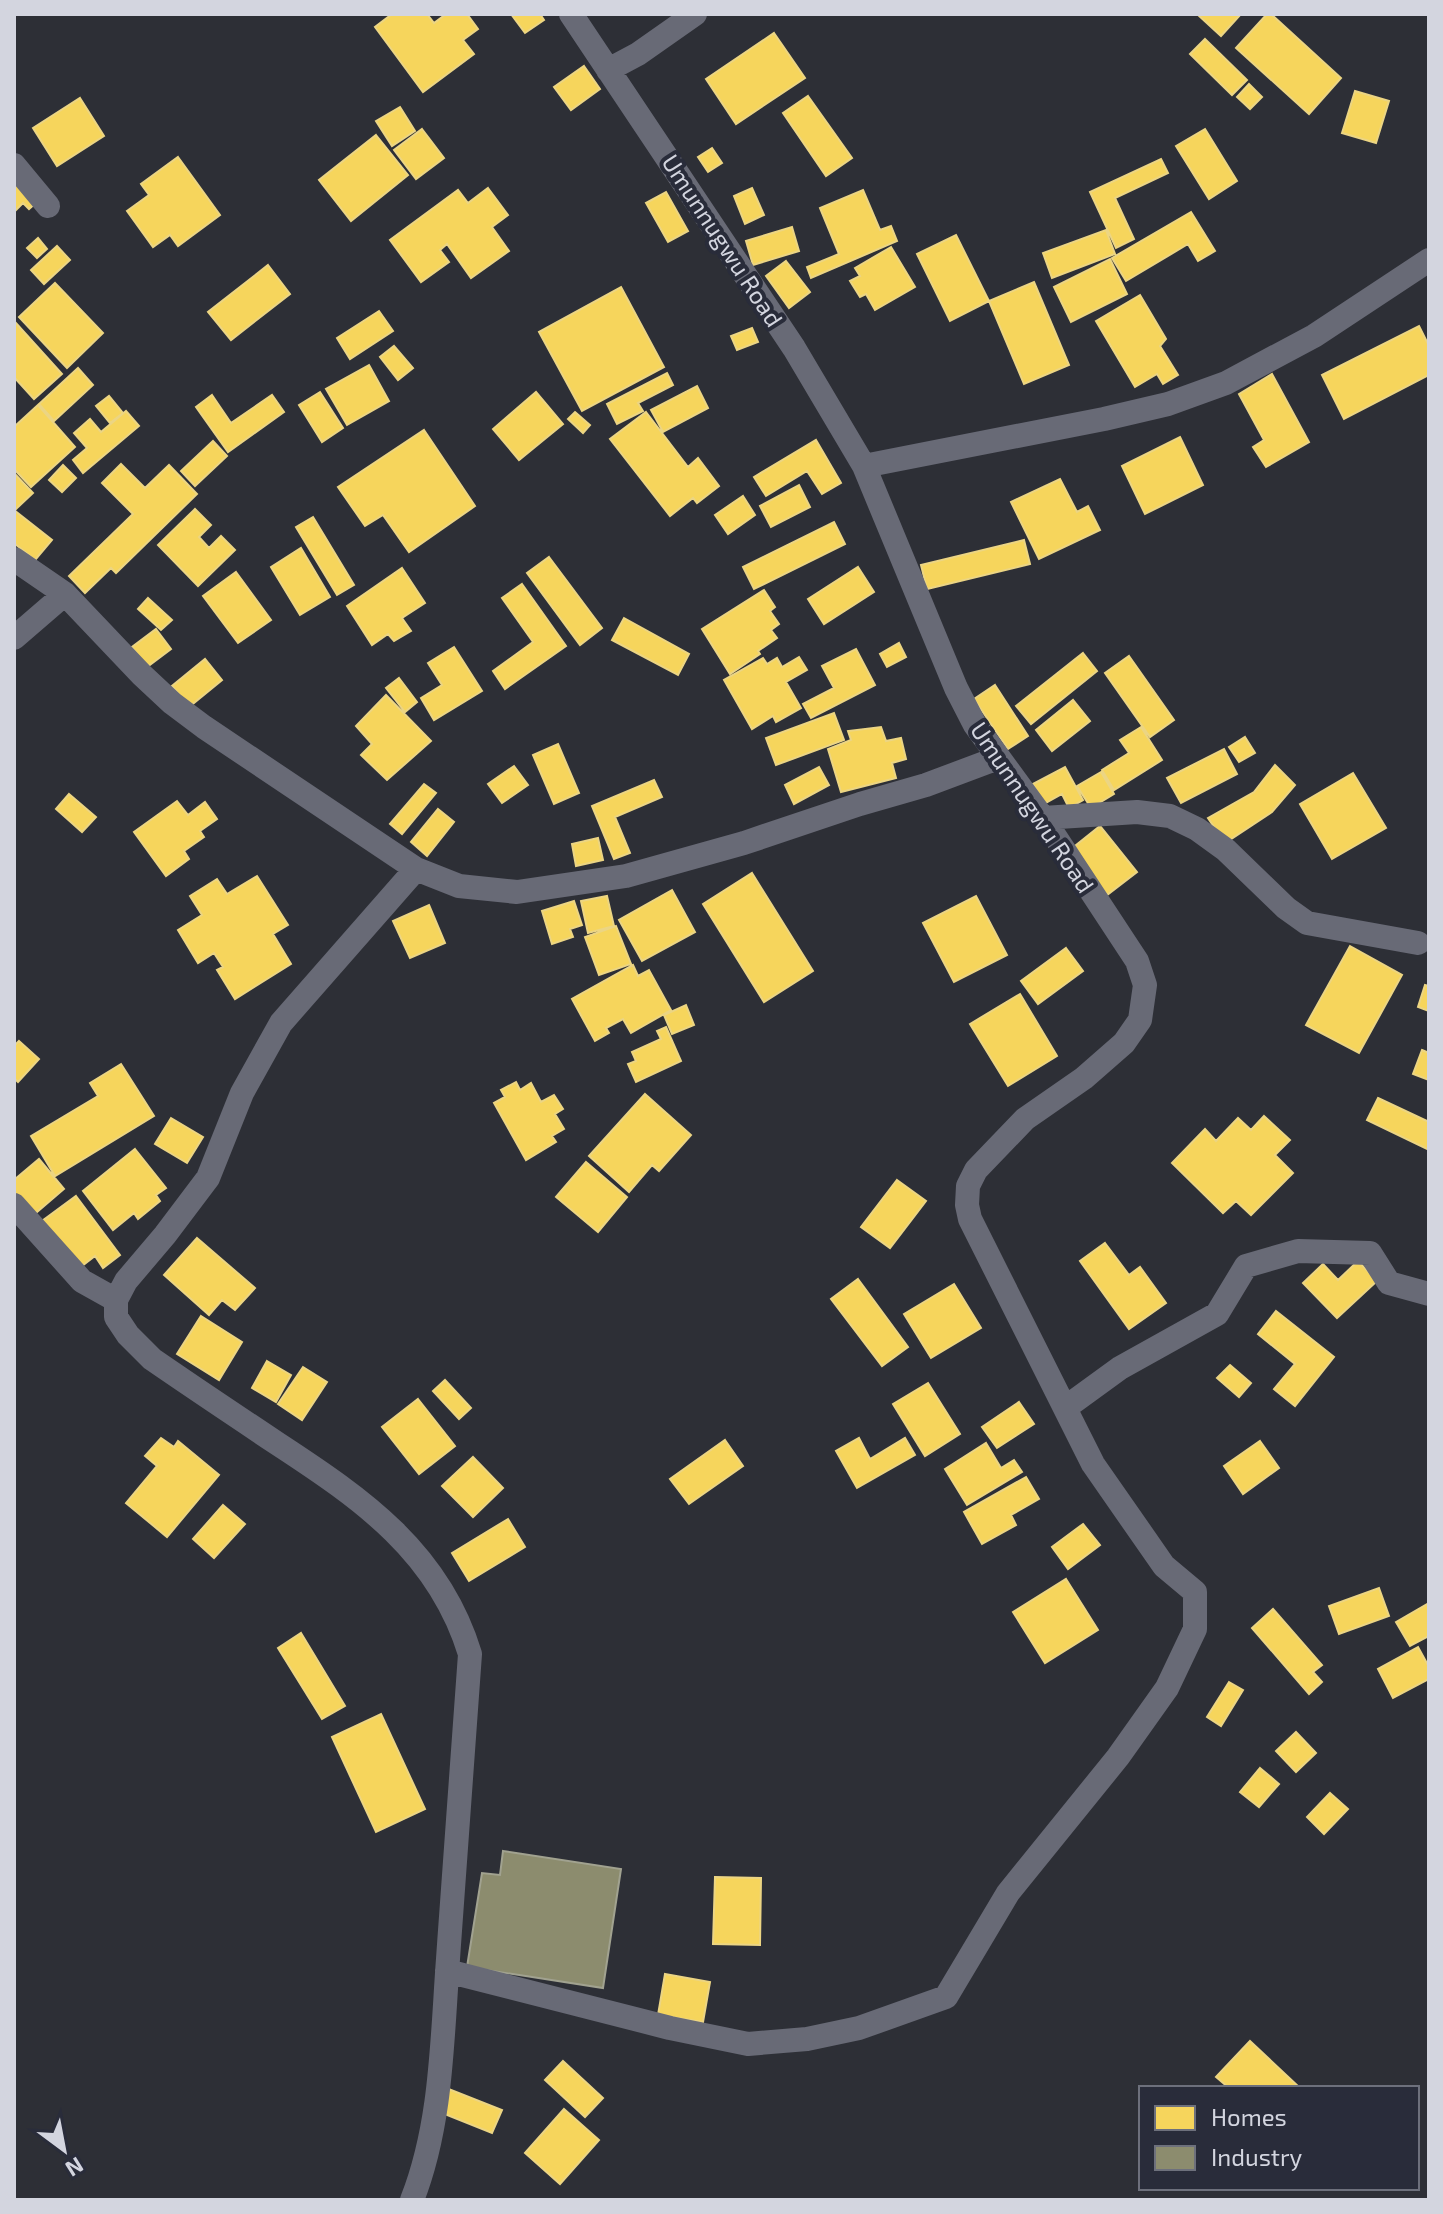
<svg xmlns="http://www.w3.org/2000/svg" width="1443" height="2214" viewBox="0 0 1443 2214" font-family="'Exo 2',sans-serif">
<rect width="100%" height="100%" fill="#2d2f36"/>
<path fill="#f6d55c" stroke="#ecd583" stroke-width="2" d="M392,14H427L434,23L446,14H467L478,29L463,40L474,54L423,92L375,27Z
M511,14H540L544,20L525,33Z
M1197,14H1241L1221,36Z
M1267,14H1271L1341,78L1309,114L1236,48Z
M774,33L805,78L736,124L706,79Z
M1205,39L1247,80L1232,95L1190,54Z
M584,66L600,89L571,110L554,87Z
M1249,84L1262,97L1250,109L1237,97Z
M1355,91L1389,101L1376,143L1342,133Z
M808,96L852,158L826,176L783,113Z
M80,98L104,136L57,166L33,128Z
M400,107L415,131L392,146L376,121Z
M422,129L444,158L416,179L394,150Z
M1205,129L1237,181L1209,199L1176,146Z
M376,135L408,175L351,221L319,180Z
M712,148L722,163L708,172L698,157Z
M178,157L220,215L178,246L170,235L153,247L127,211L149,195L141,184Z
M1161,159L1168,173L1115,198L1134,239L1116,248L1090,192Z
M14,181L39,200L29,209L23,203L14,212Z
M488,188L508,215L492,227L509,251L471,278L447,244L440,250L449,262L421,282L390,240L458,190L468,203Z
M752,188L764,215L745,224L734,196Z
M863,190L880,230L891,226L897,241L811,278L807,267L839,254L820,208Z
M666,192L688,231L668,242L646,203Z
M1191,212L1215,251L1198,261L1188,244L1126,281L1112,258Z
M792,227L799,251L753,265L746,241Z
M1106,230L1115,254L1052,278L1043,253Z
M956,235L989,301L950,321L917,254Z
M38,238L47,249L37,258L27,248Z
M57,246L70,260L44,284L31,270Z
M891,247L915,287L875,310L866,294L860,297L850,281L860,276L855,268Z
M1110,259L1127,294L1071,322L1054,287Z
M786,261L810,292L789,308L766,276Z
M268,265L290,294L231,340L208,312Z
M1034,282L1069,365L1024,384L989,301Z
M55,283L103,333L67,368L19,317Z
M621,287L664,367L582,411L539,332Z
M1140,295L1166,339L1160,346L1178,375L1163,384L1157,374L1135,387L1096,321Z
M379,311L393,331L350,359L337,338Z
M15,322L62,374L34,399L14,377Z
M1419,326L1429,346V375L1344,419L1322,375Z
M752,328L758,342L737,350L731,336Z
M394,346L413,368L398,380L380,357Z
M369,365L389,401L347,425L326,389Z
M78,368L93,385L54,421L39,404Z
M667,373L673,385L638,403L643,411L617,424L607,404Z
M1272,374L1309,442L1266,467L1253,447L1264,440L1239,394Z
M697,386L708,408L663,432L651,410Z
M320,392L343,428L322,442L299,405Z
M536,392L563,424L519,460L493,429Z
M212,395L231,423L272,395L284,412L228,452L196,407Z
M109,396L123,413L110,423L96,406Z
M38,405L75,447L31,487L14,469V427Z
M126,411L139,426L83,473L73,460L87,448L74,433L90,419L101,432Z
M575,412L590,425L583,433L568,419Z
M646,412L688,467L698,458L719,486L697,503L693,498L670,516L610,439Z
M424,430L475,506L409,552L383,515L365,526L338,487Z
M1180,437L1203,485L1145,514L1122,466Z
M816,440L841,483L822,494L807,471L766,496L754,477Z
M213,441L227,456L195,486L181,471Z
M121,464L145,488L169,465L197,494L116,573L111,568L85,593L69,576L133,514L102,483Z
M63,465L76,478L62,492L49,480Z
M14,473L33,493L16,509L14,507Z
M1060,479L1077,512L1088,506L1100,530L1039,559L1011,502Z
M799,485L810,507L771,527L760,506Z
M743,496L755,515L728,534L715,515Z
M195,509L211,525L199,537L209,548L221,536L235,550L198,586L158,545Z
M14,510L52,540L35,560L14,543Z
M313,517L354,585L337,595L296,527Z
M834,522L845,544L754,589L743,567Z
M1024,540L1030,564L927,589L921,565Z
M301,548L330,597L300,615L271,567Z
M549,557L602,628L580,645L527,573Z
M858,567L874,592L824,624L808,599Z
M402,568L425,603L402,618L411,631L394,641L388,634L372,645L347,606Z
M236,572L271,620L238,643L203,596Z
M522,584L566,646L505,689L493,671L533,642L502,598Z
M764,590L775,607L770,611L779,624L771,630L777,638L758,651L760,654L730,674L702,629Z
M148,598L172,620L161,630L138,609Z
M624,618L689,654L678,675L612,640Z
M156,629L171,649L147,667L132,647Z
M899,643L906,657L887,667L880,654Z
M454,647L482,691L434,720L421,698L442,685L428,663Z
M856,649L875,685L811,718L803,704L834,688L822,666Z
M1083,653L1097,671L1031,724L1016,706Z
M1129,656L1174,720L1150,737L1105,673Z
M799,657L807,670L786,682L801,708L776,722L773,716L752,729L724,680L763,658L767,664L777,658L782,667Z
M205,659L222,680L189,707L172,686Z
M399,678L417,702L405,712L386,688Z
M995,685L1028,736L1008,749L974,699Z
M386,695L431,741L387,780L361,755L372,744L356,726Z
M1073,700L1090,721L1052,751L1036,730Z
M834,713L844,740L776,765L766,738Z
M881,727L886,741L901,738L906,759L892,763L896,778L841,792L828,749L851,740L848,731Z
M1141,727L1162,760L1114,790L1102,770L1129,753L1120,740Z
M1245,737L1255,753L1239,762L1229,747Z
M558,744L579,793L554,804L533,755Z
M1224,749L1237,774L1181,803L1167,778Z
M1275,765L1295,785L1272,812L1225,843L1208,818L1254,792Z
M514,766L528,785L502,803L488,784Z
M819,767L829,785L794,804L785,785Z
M1065,767L1083,800L1069,808L1062,794L1044,804L1033,784Z
M1101,772L1114,794L1091,808L1077,786Z
M1353,773L1386,828L1332,859L1300,804Z
M654,780L662,797L615,817L630,853L614,859L592,806Z
M424,784L436,793L402,834L390,824Z
M69,794L96,817L82,832L56,809Z
M177,801L188,815L205,802L217,819L200,831L204,837L184,851L189,859L166,876L134,832Z
M438,809L454,822L427,856L411,842Z
M1100,826L1137,872L1107,895L1070,850Z
M598,838L603,860L576,866L572,844Z
M752,873L813,971L764,1002L703,904Z
M257,876L288,925L273,934L291,964L235,999L217,970L223,967L214,953L198,963L178,930L202,915L190,896L217,879L227,894Z
M672,890L695,932L642,961L619,920Z
M607,896L614,926L588,933L581,901Z
M976,896L1007,955L954,982L923,923Z
M574,901L582,925L570,929L573,937L552,944L542,911Z
M429,905L445,943L410,958L393,921Z
M616,926L631,964L599,975L585,937Z
M1350,946L1402,975L1359,1053L1306,1025Z
M1066,948L1083,971L1038,1004L1021,981Z
M633,965L638,976L649,970L671,1010L631,1033L623,1019L606,1028L609,1033L595,1041L572,999Z
M1425,985L1429,986V1011L1418,1007Z
M1020,994L1057,1056L1008,1086L970,1024Z
M686,1005L694,1025L672,1034L664,1015Z
M666,1027L681,1061L636,1082L628,1064L636,1061L632,1052L661,1039L657,1031Z
M19,1041L39,1059L18,1082L14,1078V1046Z
M1422,1050L1429,1053V1080L1413,1074Z
M121,1064L154,1116L55,1176L31,1136L98,1096L90,1083Z
M516,1082L520,1090L531,1083L541,1102L554,1095L563,1109L555,1114L564,1129L552,1136L556,1142L526,1160L494,1103L505,1097L501,1090Z
M645,1094L691,1135L659,1171L652,1165L629,1192L589,1156Z
M1378,1098L1429,1122V1150L1367,1120Z
M1264,1116L1290,1140L1275,1155L1293,1173L1251,1215L1236,1201L1223,1213L1172,1163L1205,1129L1216,1141L1238,1118L1251,1130Z
M171,1118L203,1137L187,1163L155,1144Z
M135,1149L166,1188L156,1195L160,1201L138,1219L134,1213L113,1230L83,1191Z
M39,1159L64,1189L30,1218L14,1198V1180Z
M586,1162L627,1197L598,1232L556,1197Z
M897,1180L926,1201L890,1248L861,1227Z
M76,1196L120,1255L103,1268L95,1256L78,1269L42,1221Z
M197,1238L255,1288L235,1310L222,1300L209,1315L164,1275Z
M1105,1243L1129,1275L1140,1267L1166,1303L1129,1329L1080,1261Z
M1358,1261L1377,1281L1337,1318L1303,1283L1323,1264L1338,1280Z
M858,1279L908,1347L882,1366L831,1299Z
M954,1284L981,1328L931,1358L904,1314Z
M1276,1311L1334,1357L1295,1406L1274,1389L1295,1364L1258,1334Z
M201,1316L242,1342L219,1380L177,1354Z
M267,1361L291,1375L276,1402L252,1388Z
M1230,1365L1251,1383L1239,1397L1217,1378Z
M303,1367L327,1382L302,1420L278,1404Z
M445,1380L471,1408L459,1419L433,1391Z
M928,1383L960,1434L925,1456L893,1404Z
M418,1399L455,1446L419,1474L382,1427Z
M1019,1402L1034,1424L997,1448L982,1427Z
M161,1438L174,1447L178,1441L219,1475L167,1537L126,1503L157,1466L145,1456Z
M859,1438L870,1459L905,1438L915,1455L857,1488L836,1451Z
M725,1440L743,1466L689,1504L670,1479Z
M1260,1441L1279,1468L1243,1494L1224,1466Z
M986,1443L1001,1468L1014,1460L1022,1472L967,1505L945,1469Z
M473,1457L503,1488L473,1517L442,1486Z
M1026,1477L1039,1499L1011,1515L1016,1525L982,1544L964,1512Z
M223,1505L245,1524L214,1558L193,1539Z
M508,1519L525,1547L469,1581L452,1553Z
M1083,1524L1100,1545L1068,1569L1052,1547Z
M1066,1579L1098,1630L1045,1663L1013,1612Z
M1379,1588L1389,1616L1339,1634L1329,1606Z
M1429,1603V1636L1410,1646L1396,1622Z
M1273,1609L1322,1665L1313,1672L1322,1682L1309,1694L1252,1628Z
M301,1633L345,1706L322,1719L278,1648Z
M1418,1647L1429,1667V1679L1393,1698L1378,1669Z
M1229,1682L1243,1690L1221,1726L1207,1717Z
M381,1714L425,1809L376,1832L332,1737Z
M1296,1732L1316,1753L1296,1772L1276,1751Z
M1260,1768L1279,1784L1259,1807L1240,1792Z
M1330,1793L1348,1809L1324,1834L1307,1817Z
M715,1877L761,1878L760,1945L713,1944Z
M665,1974L710,1982L703,2022L658,2015Z
M1250,2041L1300,2088H1229L1216,2077Z
M563,2061L603,2098L585,2117L545,2080Z
M446,2088L502,2110L492,2133L437,2111Z
M564,2109L599,2140L560,2184L525,2153Z"/>
<path fill="#8c8c6e" stroke="#a1a290" stroke-width="2" d="M503,1851L621,1869L603,1988L467,1967L482,1873L500,1875Z"/>
<g fill="none" stroke-linecap="round" stroke-linejoin="round">
<path stroke="#686a76" stroke-width="24" d="M608,70L638,54L695,14
M14,165L48,206
M864,466L1104,419L1168,404L1226,383L1314,336L1429,260
M14,559L65,594L142,675L172,703L204,727L416,869L459,886L517,892L626,876L744,843L860,804L926,785L998,758
M14,638L65,594
M1043,818L1137,812L1170,816L1197,829L1226,850L1286,908L1307,923L1418,943
M14,1205L82,1281L116,1300
M1065,1408L1120,1368L1217,1314L1246,1266L1298,1251L1370,1253L1389,1283L1429,1294
M447,1971L670,2028L748,2044L807,2039L859,2028L946,1997L1008,1893L1118,1757L1167,1688L1195,1629V1592L1164,1566L1093,1464L970,1219L967,1205L968,1186L976,1170L1025,1119L1084,1078L1124,1043L1140,1020L1145,985L1137,961L1043,818L975,725L956,688L864,466L794,348L571,14
M412,2200C442,2124 442,2039 448,1959C455,1857 463,1755 470,1654C439,1552 362,1499 278,1444C236,1416 194,1388 152,1359L128,1335L116,1317V1300L126,1281L165,1235L208,1178L242,1093L281,1023L416,869"/>
</g>
<g text-anchor="middle" dominant-baseline="central" stroke-width="8" stroke-linejoin="round" paint-order="stroke">
<g font-size="24" fill="#d3d5df" stroke="#292c3a">
<text transform="translate(723 240) rotate(57)">Umunnugwu Road</text>
<text transform="translate(1033 807) rotate(56)">Umunnugwu Road</text>
</g>
</g>
<rect width="1443" height="2214" fill="none" stroke="#d3d5df" stroke-width="32"/>
<rect x="1139" y="2086" width="280" height="104" fill="#292c3a" stroke="#6d707c" stroke-width="2"/>
<rect x="1155" y="2106" width="40" height="24" fill="#f6d55c" stroke="#6d707c" stroke-width="2"/>
<text x="1211" y="2126" font-size="24" fill="#d3d5df">Homes</text>
<rect x="1155" y="2146" width="40" height="24" fill="#8c8c6e" stroke="#6d707c" stroke-width="2"/>
<text x="1211" y="2166" font-size="24" fill="#d3d5df">Industry</text>
<g transform="translate(64 2150) rotate(148)" stroke="#292c3a" stroke-width="6" paint-order="stroke">
<path d="M0-6L14 30L0 20L-14 30Z" fill="#d3d5df"/>
<text y="-12" font-size="22" font-weight="bold" text-anchor="middle" fill="#d3d5df">N</text>
</g>
</svg>
